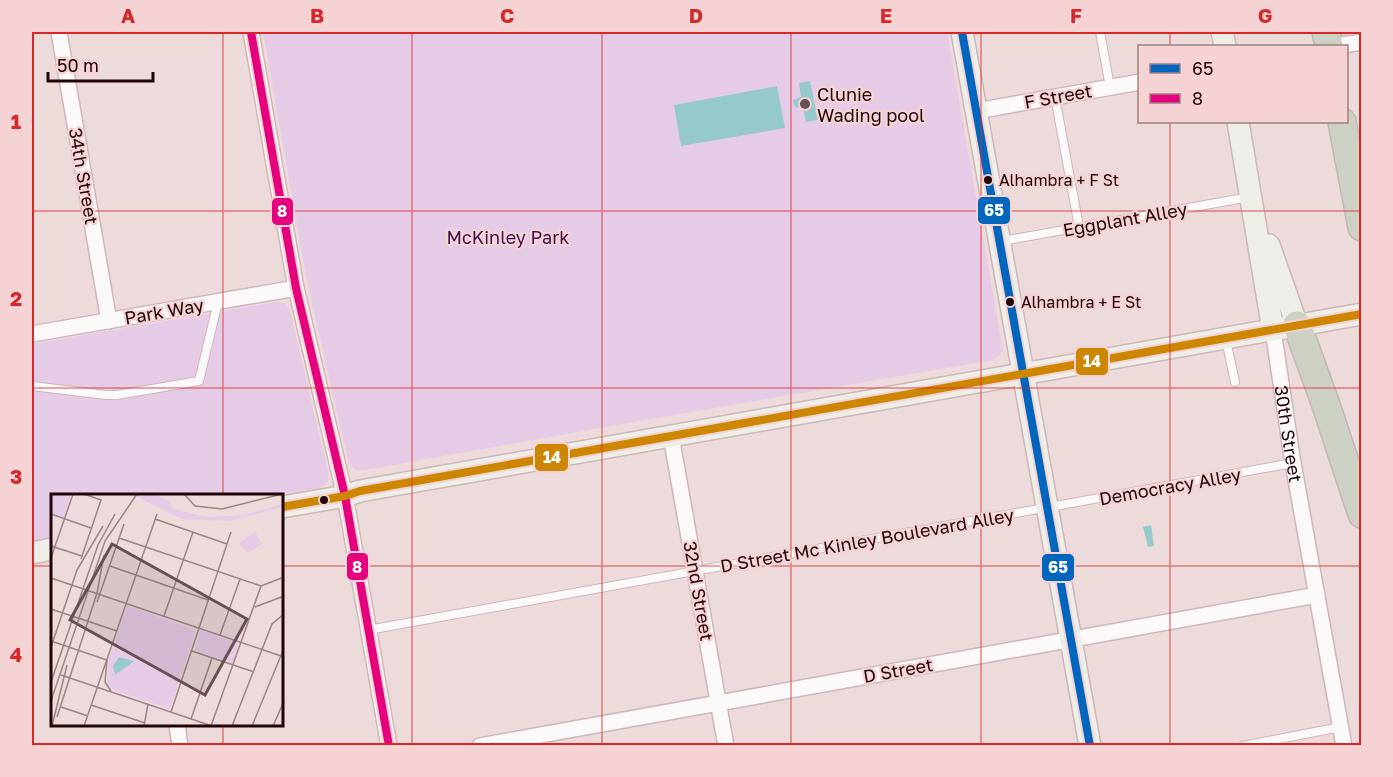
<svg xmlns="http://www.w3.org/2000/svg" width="1393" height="777" viewBox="0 0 1393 777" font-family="'Golos Text',sans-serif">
<rect width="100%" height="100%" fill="#eddadb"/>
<path fill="#e6cbe7" d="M263,32H947L1003,351L1000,355L993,360L645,420L365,470H356L351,466L348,460L306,276Z
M277,302C284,302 288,305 290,311L328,472C328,475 329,479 328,481C324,491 292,493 282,495H52V538L32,542V344Z"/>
<path fill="#96caca" d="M810,81L818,120L806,122L803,108L795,107L793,100L801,97L799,83Z
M777,86L785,128L681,146L674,105Z
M1151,525L1154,546L1148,547L1143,527Z"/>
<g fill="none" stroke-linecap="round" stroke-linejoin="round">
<defs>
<path id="lane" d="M1100,32L1110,87
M1055,97L1079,227
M1002,241L1250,197
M1226,340L1235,382
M32,386L106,395H117L199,381L218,302
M368,630L1293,463
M1242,746L1341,727"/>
<g id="street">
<path d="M59,32L109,321"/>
<path d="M251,32L296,288L345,496L389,746"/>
<path d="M1335,46L1362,42"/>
<path d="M976,111L1140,82"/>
<path id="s1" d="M1273,330L1293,463L1344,746"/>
<path d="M32,334L296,288"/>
<path d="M671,436L726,746"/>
<path d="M177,724L180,746"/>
<path d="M480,746L1317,595"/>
</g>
<path id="secondary" d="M962,32L1090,746
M1222,32L1225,46
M1238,122L1273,330
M1269,245L1297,325
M282,507L345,496L360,491L1362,314
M32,553L52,549"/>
<path id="highway" d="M1326,32L1329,46
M1342,122L1362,227
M1297,325L1326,405L1362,514"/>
</defs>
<use href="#lane" stroke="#cfb6b8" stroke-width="10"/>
<use href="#street" stroke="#cfb6b8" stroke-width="18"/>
<use href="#secondary" stroke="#cfb6b8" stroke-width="24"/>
<use href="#highway" stroke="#c3b6b8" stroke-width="30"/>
<use href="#lane" stroke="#fcf9fa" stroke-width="8"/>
<use href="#street" stroke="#fcf9fa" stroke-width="15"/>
<use href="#secondary" stroke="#eeeee9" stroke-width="21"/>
<use href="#highway" stroke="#ccd1c4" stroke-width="27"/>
<defs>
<path id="bus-1" d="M962,32L1090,746"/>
<path id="bus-2" d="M251,32L296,288L345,496L389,746"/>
<path id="bus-3" d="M282,507L345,496L360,491L1362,314"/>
</defs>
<use href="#bus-1" stroke="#f5d2d3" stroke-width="12"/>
<use href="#bus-2" stroke="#f5d2d3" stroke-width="12"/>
<use href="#bus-3" stroke="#f5d2d3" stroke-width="12"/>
<use href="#bus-1" stroke="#0065bd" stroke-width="8"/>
<use href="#bus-2" stroke="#e5007d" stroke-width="8"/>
<use href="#bus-3" stroke="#cc8602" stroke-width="8"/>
</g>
<path fill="none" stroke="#d62828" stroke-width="1.5" stroke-opacity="0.55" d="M223,32V495M412,32V746M602,32V746M791,32V746M981,32V746M1170,32V46M1170,122V746M32,211H1362M32,388H1362M32,566H52M282,566H1362M223,724V746"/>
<circle fill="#684f52" stroke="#f5d2d3" stroke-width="2" cx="805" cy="104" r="6"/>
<g fill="#200408" stroke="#f5d2d3" stroke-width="2">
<circle cx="988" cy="180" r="5"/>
<circle cx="1010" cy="302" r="5"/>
<circle cx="324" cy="500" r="5"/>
</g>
<g text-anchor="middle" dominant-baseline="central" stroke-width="4.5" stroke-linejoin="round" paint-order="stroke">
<g font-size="16" fill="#200408" stroke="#f5d2d3" text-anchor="start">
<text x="999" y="180">Alhambra + F St</text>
<text x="1021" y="302">Alhambra + E St</text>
</g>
<g font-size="18" fill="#200408" stroke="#f5d2d3" text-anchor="start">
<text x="817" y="94">Clunie<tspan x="817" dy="21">Wading pool</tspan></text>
</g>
<g font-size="18" fill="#200408" stroke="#f5d2d3">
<text transform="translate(1058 96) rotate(-10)">F Street</text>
<text transform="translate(84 176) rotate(80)">34th Street</text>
<text transform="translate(1125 219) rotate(-10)">Eggplant Alley</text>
<text transform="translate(164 311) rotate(-10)">Park Way</text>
<text stroke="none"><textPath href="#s1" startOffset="105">30th Street</textPath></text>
<text transform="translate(1170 486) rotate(-10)">Democracy Alley</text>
<text transform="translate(867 540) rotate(-10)">D Street Mc Kinley Boulevard Alley</text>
<text transform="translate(699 591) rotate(80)">32nd Street</text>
<text transform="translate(898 670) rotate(-10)">D Street</text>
</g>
<g font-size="18" fill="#3f124f" stroke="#f5d2d3">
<text x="508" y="237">McKinley Park</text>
</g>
</g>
<g transform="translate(51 494)">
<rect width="232" height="232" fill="#eddadb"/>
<path d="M0,0H20L13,23L0,19ZM87,0H102L119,7L122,15L155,23L193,21L232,10V13L178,27L131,25L84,2ZM204,38L211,50L197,59L188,49ZM76,112L145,136L119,215L62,196L56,191L58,165ZM149,136L188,149L182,169L144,156Z" fill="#e6cbe7"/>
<path d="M68,163L83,167L64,181L62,172Z" fill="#96caca"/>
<path fill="none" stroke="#9b8487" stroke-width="1.5" d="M107,0H128M133,0L144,12L171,15L231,0M0,20L40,34M104,25L176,50M68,44L210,92L233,83M0,52L31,62M0,64L22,0M30,65L50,6L33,0M59,72L157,106M26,76L52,32M0,84L233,163M46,99L53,61M46,108L73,30M204,113L233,102M0,115L66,137M113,122L142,38M169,141L189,85M0,147L56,166L54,188L60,197M0,153L26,76M141,157L203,178M10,181L161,232M0,188L47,51L64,20M0,207L54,47L86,0M40,211L94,229M10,213L37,222M120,218L180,38M6,223L46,99M140,225L161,164M1,232L16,171M33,232L106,20M93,232L97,210M160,232L210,92M181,232L221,130L233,120M201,232L233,154M222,232L233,207"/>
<path fill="#684f52" fill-opacity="0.15" stroke="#684f52" stroke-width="3" d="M61,50L196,125L154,201L19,126Z"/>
<rect width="232" height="232" fill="none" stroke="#200408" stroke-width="3"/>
</g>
<g stroke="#f5d2d3" stroke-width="2">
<rect x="977" y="196" width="34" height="29" rx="6" fill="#0065bd"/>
<rect x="271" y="197" width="23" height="29" rx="6" fill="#e5007d"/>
<rect x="1075" y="347" width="34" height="29" rx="6" fill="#cc8602"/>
<rect x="534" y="443" width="35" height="29" rx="6" fill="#cc8602"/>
<rect x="346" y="552" width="23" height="29" rx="6" fill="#e5007d"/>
<rect x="1041" y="553" width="34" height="29" rx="6" fill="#0065bd"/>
</g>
<g font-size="16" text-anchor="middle" font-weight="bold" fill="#fff">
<text x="994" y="216">65</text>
<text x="282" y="217">8</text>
<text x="1092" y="367">14</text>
<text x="552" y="463">14</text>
<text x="357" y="573">8</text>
<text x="1058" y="573">65</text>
</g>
<rect width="1393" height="777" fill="none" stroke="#f5d2d3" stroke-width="66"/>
<rect x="1138" y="45" width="210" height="78" fill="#f5d2d3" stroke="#a08082" stroke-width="1.5"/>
<rect x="1150" y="64" width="30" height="9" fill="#0065bd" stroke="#a08082" stroke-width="1.5"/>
<text x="1192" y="75" font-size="18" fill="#200408">65</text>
<rect x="1150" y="94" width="30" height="9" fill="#e5007d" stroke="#a08082" stroke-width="1.5"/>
<text x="1192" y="105" font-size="18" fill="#200408">8</text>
<path d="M48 72v9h105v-9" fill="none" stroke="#200408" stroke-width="3"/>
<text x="57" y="72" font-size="18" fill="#200408" stroke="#f5d2d3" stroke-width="4.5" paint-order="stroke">50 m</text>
<rect x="33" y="33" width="1327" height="711" fill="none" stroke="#d62828" stroke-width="2"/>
<g font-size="20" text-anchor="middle" font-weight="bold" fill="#d62828">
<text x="128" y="23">A</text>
<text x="317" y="23">B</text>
<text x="507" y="23">C</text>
<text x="696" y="23">D</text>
<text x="886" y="23">E</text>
<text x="1076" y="23">F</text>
<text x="1265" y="23">G</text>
<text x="16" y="129">1</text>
<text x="16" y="306">2</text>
<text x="16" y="484">3</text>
<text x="16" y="662">4</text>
</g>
</svg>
